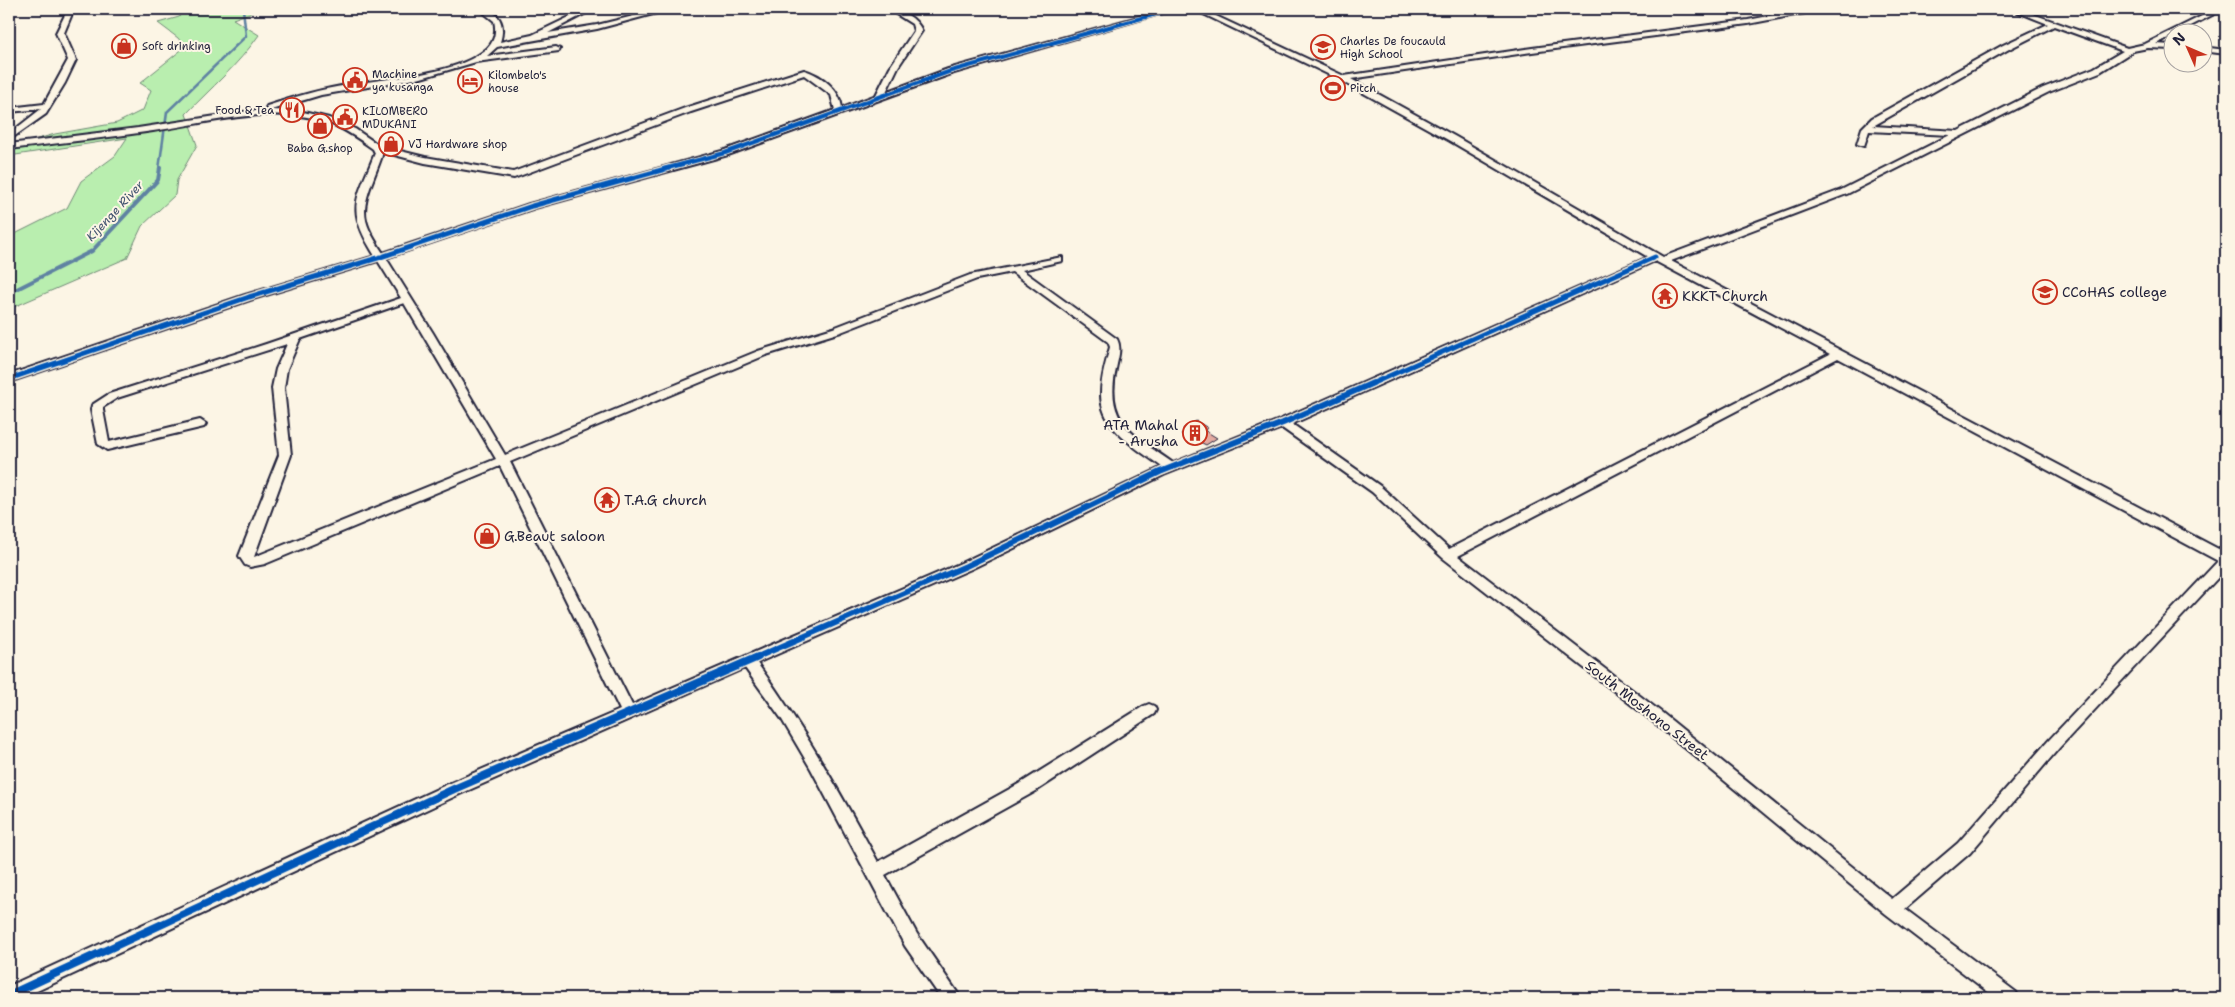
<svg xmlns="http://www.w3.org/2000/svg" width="2235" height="1007" viewBox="0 0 2235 1007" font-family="'Shantell Sans',sans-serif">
<rect width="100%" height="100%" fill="#fcf5e5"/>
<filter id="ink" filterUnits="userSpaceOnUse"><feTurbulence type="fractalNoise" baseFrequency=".02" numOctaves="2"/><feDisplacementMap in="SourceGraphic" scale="10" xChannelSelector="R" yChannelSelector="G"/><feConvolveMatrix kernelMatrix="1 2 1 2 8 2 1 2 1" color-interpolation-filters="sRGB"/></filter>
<g filter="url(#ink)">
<path fill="#b9eeaf" stroke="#6e8875" d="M185,9H261L233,19L259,35C238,65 211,88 186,114L197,145L177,180L175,195L142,226L127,258L9,309V237L67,208L81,181L115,156L127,138L9,156V147L55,134L117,123L143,110L151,90L140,83L185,47L178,38L158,23L179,17Z"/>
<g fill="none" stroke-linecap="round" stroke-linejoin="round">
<path stroke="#5f82a2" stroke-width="2.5" d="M159,169L167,112L246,36L243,9"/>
<path stroke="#5f82a2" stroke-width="4" d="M9,293L92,251L158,180L160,168"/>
</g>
<path fill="#e4aaa0" stroke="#22223b" d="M1196,421L1208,428L1204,430L1217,438L1206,445L1200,442L1197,444L1181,434L1186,431L1183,429Z"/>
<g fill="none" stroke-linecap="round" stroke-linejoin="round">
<defs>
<path id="minor" d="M68,9H74L64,33L76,60L65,83L46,114L9,140V134L41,109L9,112V108L44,104L68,60L56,33Z
M479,9C499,9 506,24 500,42L532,35L586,9H594L548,33L597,25L662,9H672L597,29L497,47L487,56L556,47L560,49L559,51L476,62L421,78L321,95L271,110L299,111L329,118L355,129L380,146L425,157L513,172L685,108L804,70C821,75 840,89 842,108L876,95L890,67L914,31L912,24L888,9C901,9 917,18 922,31L898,67L886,92L948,69L1167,9H1177L954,73L728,155L535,208L386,258L433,333L505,455L758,351L833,328L970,275L1062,257V261L1022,270L1117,339C1122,348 1118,358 1116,369C1104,423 1134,435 1173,463L1279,420L1648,257L1450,141L1340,80L1193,9H1201L1344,76L1532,48L1748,20L1806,9H1819L1816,11L1748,24L1532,52L1351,79L1456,137L1663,257L1841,190L1950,135L1869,131L1864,146L1857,144L1862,128L1872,118L2003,45L2048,24L2010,9H2019L2127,48L2145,44L2216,9H2224L2179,32H2172V36L2156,44L2172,45V49L2148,48L2133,51L2100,72L2049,92L1847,194L1671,261L2226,553V569L2059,748L1970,853L1905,909L2016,992L2019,998H1996L1886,914L1651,720L1443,558L1372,492L1282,428L1164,475L971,569L757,663C804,728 840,792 878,862L1024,781L1144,706L1149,704L1154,706L1156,710L1154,714L1036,791L885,875L917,934L961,998H941L905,946L811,769L781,718L745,668L460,794L22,998H9V986L448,784L620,710L500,466L265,564L250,567L245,565L239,556L279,455L272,388L276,369L287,344L117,398L103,407V410L109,442L200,420L206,424L204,427L107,450L98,444L91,410L92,405L109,394L266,344L401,298L378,261L253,299L9,382V375L245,295L375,256C345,208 356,201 375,153L373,149C358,138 342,127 324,121C268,105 208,123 153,131C105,138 57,143 9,149V144L138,128L242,112L269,110L266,108L267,106C294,97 320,89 348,85C386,78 454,75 484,51C494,44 497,32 494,21ZM2054,26L2123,51L2094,68L2043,88L1958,131L1873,126L2009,49ZM804,75L831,95L835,110L722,151L529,204L383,253C362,221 360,213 374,177C377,169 381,160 383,152L425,163L514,178L691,112ZM1655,261L1830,354L1449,549L1380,486L1292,424ZM1012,272L1108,342L1110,347C1106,362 1101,377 1101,393C1100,429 1137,448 1162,467L961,563L632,705L510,462L766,355L841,332L977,279ZM404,303L496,459L254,557L291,455L284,388L287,369L300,339ZM1838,358L2218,561L2049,740L1958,843L1892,899L1661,712L1458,556Z
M2202,47L2226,50V54L2202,51Z"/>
</defs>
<use href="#minor" stroke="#22223b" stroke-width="4"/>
<use href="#minor" fill="#fcf5e5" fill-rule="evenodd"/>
<defs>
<path id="cycleway-far3" d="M664,169L725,153L951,71L1174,9"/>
<path id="cycleway-far2" d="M9,379L249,297L381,257L532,206L669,168
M1371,384L1655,257"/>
<path id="cycleway-far1" d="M755,658L966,566L1160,472L1283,423L1373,383"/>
<path id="cycleway" d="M9,995L454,789L758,657"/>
</defs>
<use href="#cycleway-far3" stroke="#fcf5e5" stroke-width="5.5"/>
<use href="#cycleway-far2" stroke="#fcf5e5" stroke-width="8"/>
<use href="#cycleway-far1" stroke="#fcf5e5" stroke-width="9"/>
<use href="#cycleway" stroke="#fcf5e5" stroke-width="11"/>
<use href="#cycleway-far3" stroke="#0057b8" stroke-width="4"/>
<use href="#cycleway-far2" stroke="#0057b8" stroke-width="5"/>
<use href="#cycleway-far1" stroke="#0057b8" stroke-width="6"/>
<use href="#cycleway" stroke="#0057b8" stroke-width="8"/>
</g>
</g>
<defs>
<symbol id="shop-ring" viewBox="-11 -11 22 22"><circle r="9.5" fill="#fcf5e5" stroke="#c8321e" stroke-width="1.5"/><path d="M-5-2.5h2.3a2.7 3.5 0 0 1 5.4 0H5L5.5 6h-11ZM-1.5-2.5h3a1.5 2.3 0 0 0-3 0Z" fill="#c8321e"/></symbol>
<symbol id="school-ring" viewBox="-11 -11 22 22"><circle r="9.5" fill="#fcf5e5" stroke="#c8321e" stroke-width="1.5"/><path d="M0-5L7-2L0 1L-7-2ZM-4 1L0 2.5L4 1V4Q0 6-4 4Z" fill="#c8321e"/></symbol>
<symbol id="civic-ring" viewBox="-11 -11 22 22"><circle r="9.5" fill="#fcf5e5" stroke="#c8321e" stroke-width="1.5"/><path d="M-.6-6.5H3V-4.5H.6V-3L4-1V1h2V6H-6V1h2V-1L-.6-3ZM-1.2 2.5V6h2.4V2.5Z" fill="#c8321e"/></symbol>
<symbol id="hotel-ring" viewBox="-11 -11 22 22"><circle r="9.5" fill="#fcf5e5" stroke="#c8321e" stroke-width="1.5"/><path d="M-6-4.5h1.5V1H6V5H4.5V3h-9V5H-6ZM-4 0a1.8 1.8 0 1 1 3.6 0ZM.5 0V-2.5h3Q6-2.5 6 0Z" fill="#c8321e"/></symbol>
<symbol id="stadium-ring" viewBox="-11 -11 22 22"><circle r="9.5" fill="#fcf5e5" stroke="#c8321e" stroke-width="1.5"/><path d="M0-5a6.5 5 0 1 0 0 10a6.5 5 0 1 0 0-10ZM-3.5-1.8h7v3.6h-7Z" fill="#c8321e"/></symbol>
<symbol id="restaurant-ring" viewBox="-11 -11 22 22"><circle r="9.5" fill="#fcf5e5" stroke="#c8321e" stroke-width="1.5"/><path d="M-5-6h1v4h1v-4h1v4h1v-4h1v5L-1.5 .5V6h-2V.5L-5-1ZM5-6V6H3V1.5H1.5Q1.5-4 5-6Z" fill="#c8321e"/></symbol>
<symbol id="university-ring" viewBox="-11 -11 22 22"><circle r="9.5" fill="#fcf5e5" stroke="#c8321e" stroke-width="1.5"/><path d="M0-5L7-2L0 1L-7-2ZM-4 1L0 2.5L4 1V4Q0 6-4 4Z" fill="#c8321e"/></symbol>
<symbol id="temple-ring" viewBox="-11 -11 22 22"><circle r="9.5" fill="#fcf5e5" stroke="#c8321e" stroke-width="1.5"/><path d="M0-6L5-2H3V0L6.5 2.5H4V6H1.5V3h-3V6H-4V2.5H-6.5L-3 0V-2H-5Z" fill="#c8321e"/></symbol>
<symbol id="building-ring" viewBox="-11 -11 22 22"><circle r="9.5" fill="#fcf5e5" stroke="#c8321e" stroke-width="1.5"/><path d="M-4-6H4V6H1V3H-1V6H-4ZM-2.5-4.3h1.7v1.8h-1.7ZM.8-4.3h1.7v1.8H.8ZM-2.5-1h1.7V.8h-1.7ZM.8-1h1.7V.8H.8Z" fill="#c8321e"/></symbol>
</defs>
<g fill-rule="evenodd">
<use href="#shop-ring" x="110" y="32" width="28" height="28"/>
<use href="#school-ring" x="1309" y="33" width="28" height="28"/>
<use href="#civic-ring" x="341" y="66" width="28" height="28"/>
<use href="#hotel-ring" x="456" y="67" width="28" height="28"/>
<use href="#stadium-ring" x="1319" y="74" width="28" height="28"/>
<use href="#restaurant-ring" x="278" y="96" width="28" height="28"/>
<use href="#civic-ring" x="331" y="103" width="28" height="28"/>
<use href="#shop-ring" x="306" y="112" width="28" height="28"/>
<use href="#shop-ring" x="377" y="130" width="28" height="28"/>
<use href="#university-ring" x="2031" y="278" width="28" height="28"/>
<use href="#temple-ring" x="1651" y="282" width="28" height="28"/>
<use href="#building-ring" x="1181" y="419" width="28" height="28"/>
<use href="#temple-ring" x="593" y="486" width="28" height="28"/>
<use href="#shop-ring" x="473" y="522" width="28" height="28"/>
</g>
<g text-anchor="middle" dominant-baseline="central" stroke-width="4" stroke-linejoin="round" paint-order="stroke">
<g font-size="11" fill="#22223b" stroke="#fcf5e5" text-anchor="start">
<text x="1340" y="41">Charles De foucauld<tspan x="1340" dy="13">High School</tspan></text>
<text x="142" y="46">Soft drinking</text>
<text x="372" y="74">Machine<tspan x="372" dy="13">ya kusanga</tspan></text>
<text x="488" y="75">Kilombelo's<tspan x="488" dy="13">house</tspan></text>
<text x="1350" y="88">Pitch</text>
<text x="274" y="110" text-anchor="end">Food &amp; Tea</text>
<text x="362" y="111">KILOMBERO<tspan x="362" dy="13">MDUKANI</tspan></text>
<text x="408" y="144">VJ Hardware shop</text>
<text x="320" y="148" text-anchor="middle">Baba G.shop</text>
</g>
<g font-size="12" font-style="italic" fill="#40526f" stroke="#fcf5e5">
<text transform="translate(115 211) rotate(-47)">Kijenge River</text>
</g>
<g font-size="14" fill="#22223b" stroke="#fcf5e5" text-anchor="start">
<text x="2062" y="292">CCoHAS college</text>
<text x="1682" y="296">KKKT Church</text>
<text x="1178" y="425" text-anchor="end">ATA Mahal<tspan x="1178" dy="16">- Arusha</tspan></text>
<text x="624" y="500">T.A.G church</text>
<text x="504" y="536">G.Beaut saloon</text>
</g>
<g font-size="14" fill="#22223b" stroke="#fcf5e5">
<text transform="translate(1647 710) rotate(38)">South Moshono Street</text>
</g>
</g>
<rect width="2235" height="1007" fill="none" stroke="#fcf5e5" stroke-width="30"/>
<rect x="15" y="15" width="2205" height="977" fill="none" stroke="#22223b" stroke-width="2" filter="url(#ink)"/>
<g transform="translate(2188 48) rotate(315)"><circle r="24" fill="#fcf5e5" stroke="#a5a1a1"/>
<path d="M0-4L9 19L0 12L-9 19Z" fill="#c8321e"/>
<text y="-8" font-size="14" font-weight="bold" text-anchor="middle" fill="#22223b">N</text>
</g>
</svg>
